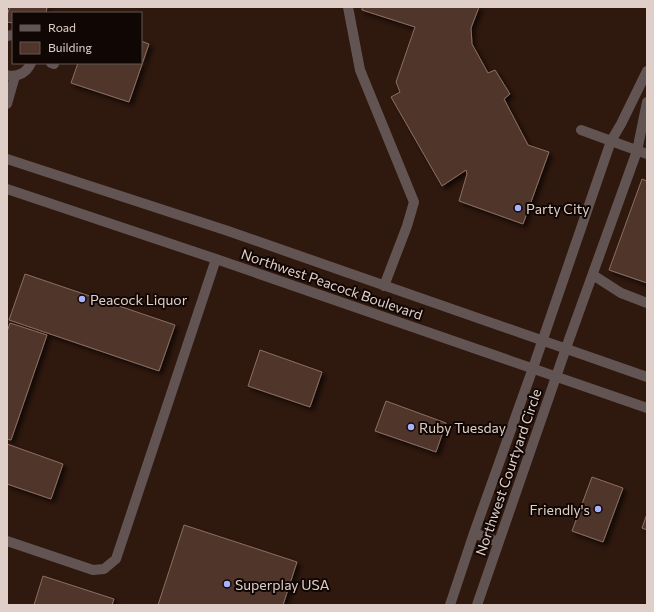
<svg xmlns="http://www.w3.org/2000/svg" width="654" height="612" viewBox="0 0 654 612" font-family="Commissioner,sans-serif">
<defs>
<filter id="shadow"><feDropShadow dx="3.5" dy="3.5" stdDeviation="2" flood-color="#0009"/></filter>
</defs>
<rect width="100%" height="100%" fill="#2f180e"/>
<path fill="#50352a" stroke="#8c6e62" filter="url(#shadow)" d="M10,7H47L46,13H13V23L7,22V15Z
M362,7H479L471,28L472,44L488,73L495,70L510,94L504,99L528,145L549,152L523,224L459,201L467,174L466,170L442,186L391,97L400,92L396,82L415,27L362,10Z
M141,41L149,44L129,102L71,83L78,63H141Z
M642,179L647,181V283L609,270Z
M25,274L175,325L159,371L9,320Z
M10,323L47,335L11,440L7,439V332Z
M260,350L322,372L310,407L248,386Z
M386,401L446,423L436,452L375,431Z
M7,444L63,464L51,499L7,484Z
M592,477L623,488L603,542L572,531Z
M647,514V530L642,528Z
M184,525L297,562L283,605H158Z
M43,576L114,599L112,605H34Z"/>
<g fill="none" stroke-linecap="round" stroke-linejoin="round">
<path stroke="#635454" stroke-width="10" d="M348,7L360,70L414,202L407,226L384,286
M7,36L13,35
M51,63L54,64
M7,75C18,78 27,72 31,63
M7,104L15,76
M581,130L647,154
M7,159L228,231L647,377
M7,189L216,259L647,408
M591,279L593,275L621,293L647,303
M474,533L498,542
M7,541L93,570L104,569L116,559L216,259
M450,605L474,533L533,368L611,141L621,124L647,71
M477,605L566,348L637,151L647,102"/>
</g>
<g fill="#a7b1fc" stroke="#100603" stroke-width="1.5">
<circle cx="518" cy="208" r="4"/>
<circle cx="82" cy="299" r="4"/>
<circle cx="411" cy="427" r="4"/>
<circle cx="598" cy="509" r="4"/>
<circle cx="227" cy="584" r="4"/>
</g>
<g text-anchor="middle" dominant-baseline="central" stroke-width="4" stroke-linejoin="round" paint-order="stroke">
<g font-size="14" fill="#e0cfc8" stroke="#100603" text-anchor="start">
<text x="526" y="208">Party City</text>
<text x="90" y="299">Peacock Liquor</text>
<text x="419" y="427">Ruby Tuesday</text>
<text x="590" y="509" text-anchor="end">Friendly's</text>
<text x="235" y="584">Superplay USA</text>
</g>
<g font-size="14" fill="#e0cfc8" stroke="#100603">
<text transform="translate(332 284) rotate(19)">Northwest Peacock Boulevard</text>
<text transform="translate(508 472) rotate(-71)">Northwest Courtyard Circle</text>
</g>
</g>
<rect width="654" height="612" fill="none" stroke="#e0cfc8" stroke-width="16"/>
<rect x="12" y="12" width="130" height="52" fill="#100603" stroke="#635652"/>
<rect x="20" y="25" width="20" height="6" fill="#635454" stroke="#635652"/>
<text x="48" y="32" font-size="12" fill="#e0cfc8">Road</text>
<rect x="20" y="42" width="20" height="12" fill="#50352a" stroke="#635652"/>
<text x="48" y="52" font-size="12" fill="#e0cfc8">Building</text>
</svg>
